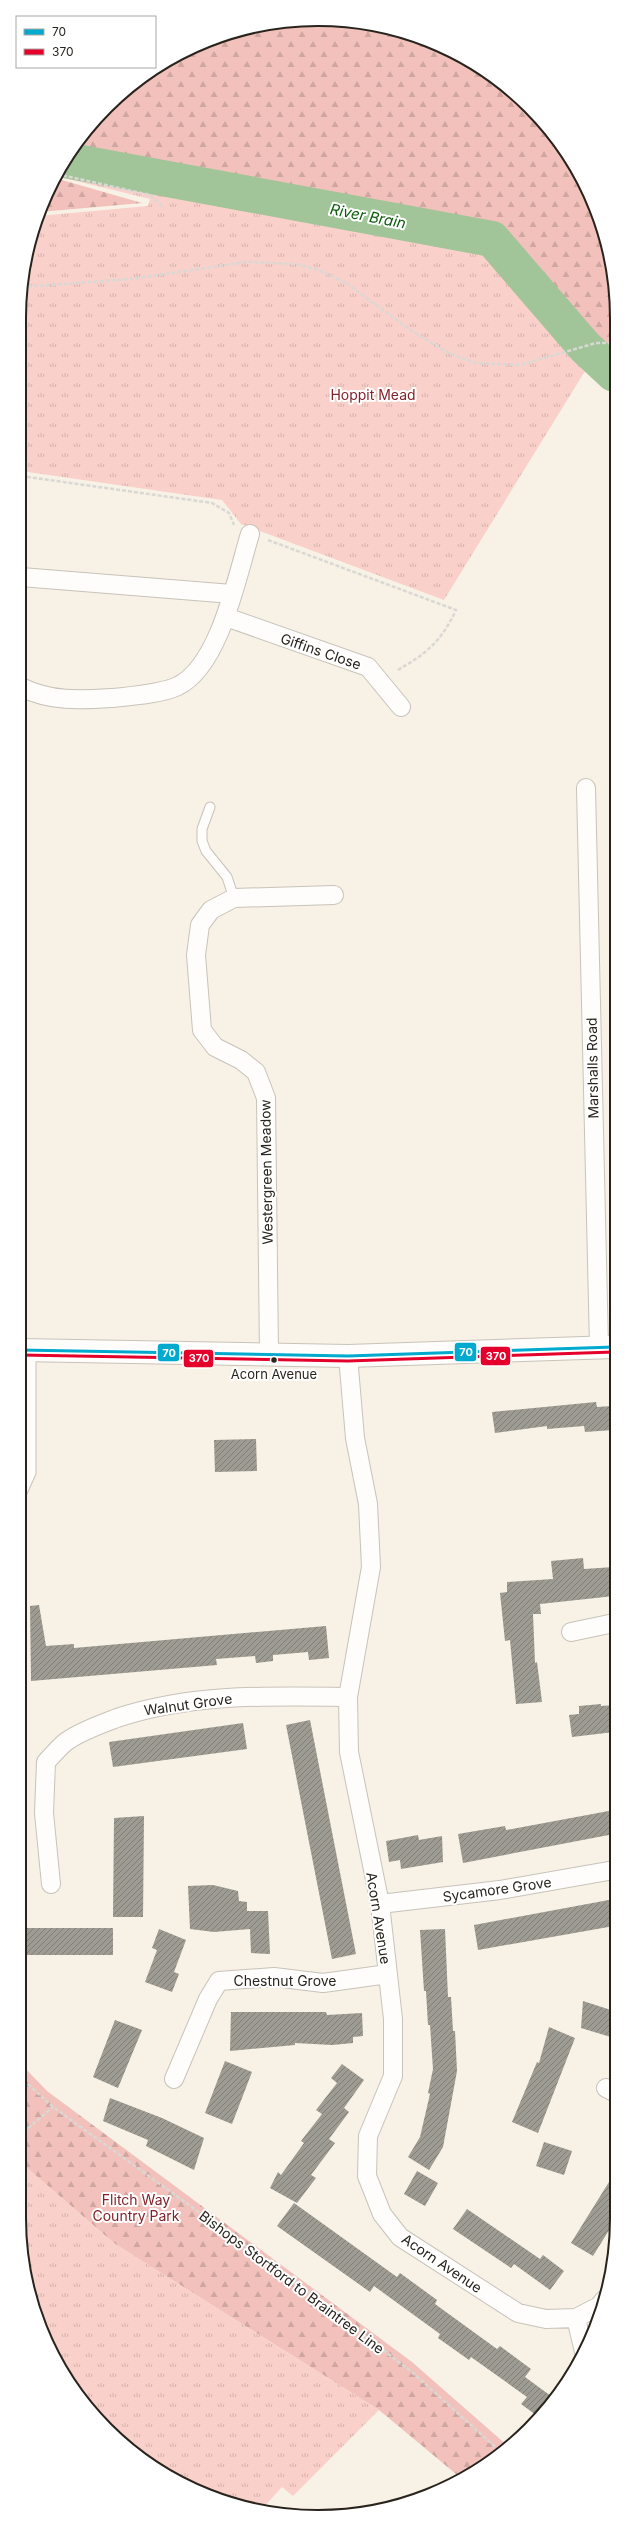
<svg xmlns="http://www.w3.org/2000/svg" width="636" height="2536" viewBox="0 0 636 2536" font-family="Inter,sans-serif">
<defs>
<pattern id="forest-firs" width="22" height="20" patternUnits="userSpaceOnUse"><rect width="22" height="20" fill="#f2c1bb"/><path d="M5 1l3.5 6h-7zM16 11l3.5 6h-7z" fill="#d0a6a0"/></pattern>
<pattern id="park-tufts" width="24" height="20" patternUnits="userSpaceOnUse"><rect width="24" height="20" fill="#fad0ca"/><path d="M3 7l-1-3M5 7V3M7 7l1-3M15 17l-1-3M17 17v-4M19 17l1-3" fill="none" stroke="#d6b2ad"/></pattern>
<pattern id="building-hatch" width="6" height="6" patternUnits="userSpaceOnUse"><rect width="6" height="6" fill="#9d9b92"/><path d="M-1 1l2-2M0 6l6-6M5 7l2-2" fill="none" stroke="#807e77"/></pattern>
</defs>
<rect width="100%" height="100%" fill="#f7f1e6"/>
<path fill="url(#forest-firs)" d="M299,20L357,22L450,50L523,102L586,186L614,279V343L595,347L497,234L69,154L93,121L136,81L186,50L241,29Z
M55,178L142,203L40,212Z
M19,2062L47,2091L412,2362L509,2447L500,2455L462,2479L379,2410L115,2244L19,2161Z"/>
<path fill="url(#park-tufts)" d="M58,170L196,200L492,239L590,363L444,600L241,524L222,500L21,471L22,279L38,216L148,206L150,199L56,176Z
M19,2161L115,2244L379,2410L293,2496L282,2487L261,2510C203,2501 130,2461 93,2415C82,2401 74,2384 65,2369C46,2340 30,2310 25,2275C18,2237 19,2199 19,2161Z"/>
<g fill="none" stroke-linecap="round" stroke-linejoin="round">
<path stroke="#a1c598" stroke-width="36" d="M65,160L492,239L585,347L614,374"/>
</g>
<path fill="url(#building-hatch)" d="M596,1402L597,1407L612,1406L613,1430L585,1432L584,1426L547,1429V1426L495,1433L492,1412Z
M256,1439L257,1471L215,1472L214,1440Z
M583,1558L584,1569L614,1567V1596L540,1604L541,1614H533L535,1663L537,1662L542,1702L516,1704L510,1640L505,1641L500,1593L507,1592V1582L553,1579L551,1561Z
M39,1605L46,1646L74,1644V1648L326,1626L329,1658L309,1660L308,1652L273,1655V1661L256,1663L255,1656L216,1659L217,1665L31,1681L30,1606Z
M601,1704V1706L614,1705V1732L572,1737L569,1715L579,1714V1706Z
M310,1720L356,1954L332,1959L286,1725Z
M243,1723L247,1749L113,1767L109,1742Z
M614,1810V1834L463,1863L458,1834L505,1826L506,1830Z
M144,1816L143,1917H113L114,1818Z
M418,1835L419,1840L442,1836L443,1862L401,1869L400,1860L389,1862L386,1841Z
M213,1885L238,1891L239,1901L247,1902V1911H268L270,1954L251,1953L250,1929L214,1932L190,1929L188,1886Z
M614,1899V1926L478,1950L474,1925Z
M23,1928H113V1955H22Z
M159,1929L186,1940L174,1972L179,1974L172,1992L145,1982L157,1950L152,1948Z
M445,1929L448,1997H451L453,2031H455L457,2071L443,2147L429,2170L408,2157L420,2137L430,2094L428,2093L433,2069L430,2025H428L426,1991H424L420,1930Z
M583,2001L614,2011V2038L581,2028Z
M231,2012H326L327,2015L362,2013L363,2036L353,2037V2043L332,2045L295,2043V2045L230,2051Z
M115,2020L142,2030L118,2088L93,2077Z
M549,2027L575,2038L538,2133L512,2122L537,2062L539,2063Z
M225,2061L252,2072L232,2124L205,2113Z
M342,2064L364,2080L344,2108L349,2112L329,2139L335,2143L311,2175L316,2178L297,2203L270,2188L278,2172L281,2175L304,2143L301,2141L322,2114L316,2110L337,2083L331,2078Z
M110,2098L162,2118L204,2138L194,2170L146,2146L148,2140L103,2121Z
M544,2142L572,2151L564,2175L536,2166Z
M417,2171L438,2183L425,2206L404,2194Z
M614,2174V2222L593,2256L571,2243Z
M294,2203L397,2277L400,2273L437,2300L435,2304L497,2349L500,2346L531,2369L525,2377L555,2399L543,2415L540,2418L521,2404L527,2397L471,2357L469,2360L438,2338L440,2334L374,2286L370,2292L277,2226Z
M467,2209L540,2259L543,2255L564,2271L550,2290L514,2264L511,2268L453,2229Z"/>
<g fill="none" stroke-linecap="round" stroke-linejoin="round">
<defs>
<path id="lane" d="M210,807L202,829V841L206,851L227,877L234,898
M21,1495L31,1473V1350"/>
<path id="street" d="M21,577L232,594
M226,617L368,667L401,707
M21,687C51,702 80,700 113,698C131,696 161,694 178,686C220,665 237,576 250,534
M586,788L599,1347
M269,1353L266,1098L256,1072L241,1060L215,1047L202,1030L196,955L200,925L211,910L234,898L334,895
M348,1356L355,1438L368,1504L371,1567L348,1697L349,1752L380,1904L393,2019V2076L368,2136L367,2176L382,2214L400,2237L518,2313L546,2319L576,2318L599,2306L604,2300
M571,1632L614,1623
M51,1884L44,1813L46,1762C53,1755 60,1746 67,1741C81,1731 101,1724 117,1718C192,1693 270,1696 348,1697
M380,1904L500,1890L614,1870
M174,2079L208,1999L219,1981L274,1977L323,1983L388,1974
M606,2088L614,2092
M576,2318L584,2352"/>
<path id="secondary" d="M20,1350L348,1356L614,1347"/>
</defs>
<use href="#lane" stroke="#c8c3ba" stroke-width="11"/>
<use href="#street" stroke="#c8c3ba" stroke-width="20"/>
<use href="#secondary" stroke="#c8c3ba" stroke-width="24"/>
<path stroke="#d9d8d4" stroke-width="2.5" stroke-dasharray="4 2" stroke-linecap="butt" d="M57,174L150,195L164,208
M22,287L131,279L246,262L296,264L318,270L346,283L412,331L449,353L475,363L520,365L596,343H614
M21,476L212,503L229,513L234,525
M268,540L456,610C441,642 426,654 396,671
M19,2076L53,2107L278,2269L413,2373L502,2453
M19,2136L53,2107"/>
<use href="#lane" stroke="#fefdfb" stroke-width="9"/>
<use href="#street" stroke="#fefdfb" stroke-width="18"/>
<use href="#secondary" stroke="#fefdfb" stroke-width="22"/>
<defs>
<path id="bus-1" d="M20,1350L348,1356L614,1347"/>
<path id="bus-2" d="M20,1355L348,1361L614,1352"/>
</defs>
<use href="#bus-1" stroke="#fff" stroke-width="6"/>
<use href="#bus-2" stroke="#fff" stroke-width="6"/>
<use href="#bus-1" stroke="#00a9ce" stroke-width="3"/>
<use href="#bus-2" stroke="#e4002b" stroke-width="3"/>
</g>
<circle fill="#28241d" stroke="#fff" stroke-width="1.5" cx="274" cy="1360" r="3.5"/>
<g text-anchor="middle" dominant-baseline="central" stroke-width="4" stroke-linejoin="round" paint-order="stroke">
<g font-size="13" fill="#28241d" stroke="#fff">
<text x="274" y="1374">Acorn Avenue</text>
</g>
<g font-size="14" fill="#83222a" stroke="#fff">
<text x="373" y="394">Hoppit Mead</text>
<text x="136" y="2199">Flitch Way<tspan x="136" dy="16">Country Park</tspan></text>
</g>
<g font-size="14" fill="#28241d" stroke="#fff">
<text transform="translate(321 651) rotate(19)">Giffins Close</text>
<text transform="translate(592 1068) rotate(-91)">Marshalls Road</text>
<text transform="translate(266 1172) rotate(-91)">Westergreen Meadow</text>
<text transform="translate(188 1704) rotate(-8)">Walnut Grove</text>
<text transform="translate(497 1889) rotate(-8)">Sycamore Grove</text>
<text transform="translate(379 1918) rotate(81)">Acorn Avenue</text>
<text x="285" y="1980">Chestnut Grove</text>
<text transform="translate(442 2263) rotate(34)">Acorn Avenue</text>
<text transform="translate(292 2282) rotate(37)">Bishops Stortford to Braintree Line</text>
</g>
<g font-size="15" font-style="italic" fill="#0c5c0c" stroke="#fff">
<text transform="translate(368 216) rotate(11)">River Brain</text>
</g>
</g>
<path d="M0 0H636V2536H0ZM318 26H318A292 292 0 0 1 610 318V2218A292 292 0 0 1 318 2510H318A292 292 0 0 1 26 2218V318A292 292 0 0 1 318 26Z" fill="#fff" fill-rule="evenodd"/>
<path fill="none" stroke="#28241d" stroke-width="2" d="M318 26H318A292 292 0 0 1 610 318V2218A292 292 0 0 1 318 2510H318A292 292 0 0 1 26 2218V318A292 292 0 0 1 318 26Z"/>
<g stroke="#fff" stroke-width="1.5">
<rect x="454" y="1342" width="23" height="20" rx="4" fill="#00a9ce"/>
<rect x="157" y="1343" width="23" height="19" rx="4" fill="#00a9ce"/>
<rect x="480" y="1346" width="31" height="20" rx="4" fill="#e4002b"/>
<rect x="183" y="1349" width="31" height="19" rx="4" fill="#e4002b"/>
</g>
<g font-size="11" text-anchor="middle" font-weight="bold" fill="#fff">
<text x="466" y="1356">70</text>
<text x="169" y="1357">70</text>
<text x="496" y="1360">370</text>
<text x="199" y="1362">370</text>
</g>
<rect x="16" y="16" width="140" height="52" fill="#ffffff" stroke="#a9a7a5"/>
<rect x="24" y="29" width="20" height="6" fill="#00a9ce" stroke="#a9a7a5"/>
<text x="52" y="36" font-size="12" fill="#28241d">70</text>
<rect x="24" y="49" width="20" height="6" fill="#e4002b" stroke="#a9a7a5"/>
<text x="52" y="56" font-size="12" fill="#28241d">370</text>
</svg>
